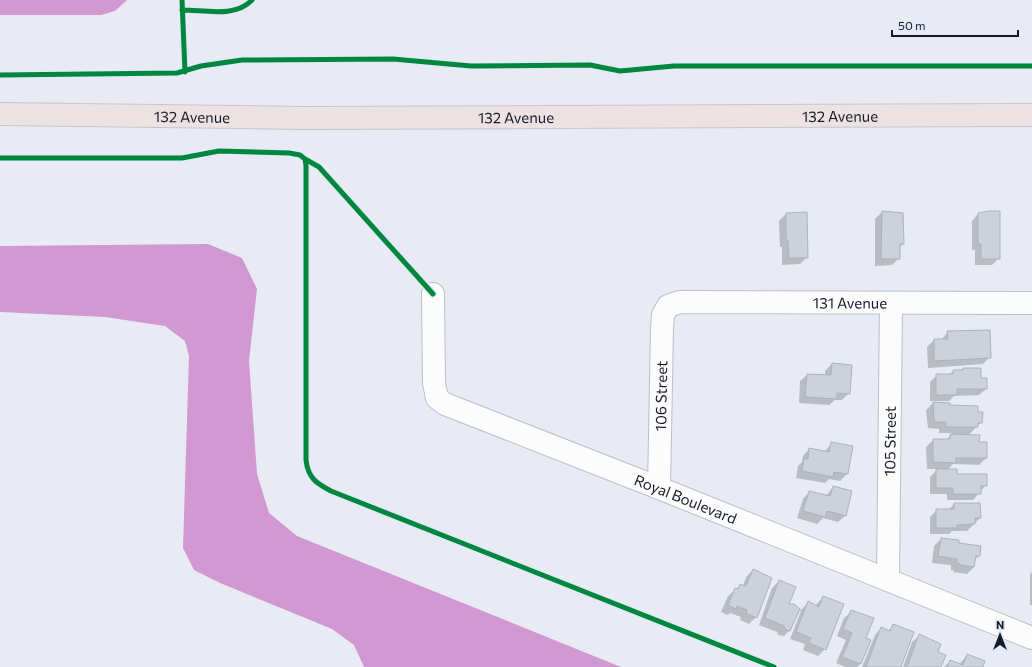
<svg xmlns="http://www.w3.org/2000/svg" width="1032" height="667" viewBox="0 0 1032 667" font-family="Commissioner,sans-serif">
<rect width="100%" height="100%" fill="#e8ebf4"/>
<path fill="#d198d1" d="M0,0H127L115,11L101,15H0Z
M208,244L242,258L257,289L249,361L257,474L269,513L297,536L621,667H364L354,645L332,629L220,583L194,570L183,548L189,356L185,341L165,326L105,317L0,312V246Z"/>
<path fill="#0003" d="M882,212L903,244L899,248V258L892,265L875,266V219Z
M786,214L806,258L800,264L782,265V247H780L779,221Z
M978,214L999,258L992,265H975V250H972V221Z
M948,332L990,357L983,364L928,368L927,347L934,340H941Z
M832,364L849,393L842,400H835L829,405L799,403L800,381L807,375L825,376V371Z
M964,369L980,379L986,389L979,395L954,396L949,401H930V382L937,375H949L953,371Z
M933,403L977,413L981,422L968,436L978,443L986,458L979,465L953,464L947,470L986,485L973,500H947V494H930V477L938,469H927L926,447L933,440H946L953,433H939V429L928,428L926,410Z
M832,443L852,447L847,474L840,481L829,479L825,483L796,478L798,466L802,462L803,456L809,449L824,452Z
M833,487L845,516L838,522L823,518L817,524L797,518L803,499L809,492L826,496Z
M954,504L980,518L967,531H952L949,534H930V517L937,510H948Z
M941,539L958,544L979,556L974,560V567L967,574L953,572L954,570H951V565L932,563L934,546Z
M753,570L756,617L749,624L740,620L741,617L730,613L728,615L721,612L728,596L741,585L743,586L746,577Z
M1032,572V605H1030V574Z
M779,581L788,605H794L801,610L808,603L815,606L823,597L825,649L818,656L803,650L805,644L790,639L801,611L799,610L791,629L784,636L778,635L777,632L759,625L772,588Z
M851,612L865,639L860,664L857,667H845L836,663L846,640L837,636L844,618Z
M893,625L900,667H862L875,635L881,628L888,631Z
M919,636L937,653L940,667H903L912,642Z
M967,655L982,667H944L950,661L959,665Z"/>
<path fill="#cbd2dc" stroke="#acb2bc" d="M882,211L903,213L904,244H900V259H881Z
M989,211H1000V259H981V244H978V213Z
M807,212L808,258H789L788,240H786V213Z
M990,330L991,358L934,361V339H948L947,331Z
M832,363L852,365L850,394L837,393V399L805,397L807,374L831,375Z
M963,368H981V378H987V389H957V395H936V374H953V370H963Z
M933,402L950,403V405L978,406V412H983L982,423H978V427H946V422H934Z
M950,434L980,435L979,442H987V458H956V463L933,462V439H950Z
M831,442L853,446L848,474L834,472L833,477L802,471L804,458L808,459L809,448L829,452Z
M936,469H957V474H987V486H981V494H953V488H936Z
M833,486L852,491L846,516L827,511L825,517L803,511L809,491L830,496Z
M954,503H980L981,518H975V524L957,525V528H936V509H954Z
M941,538L959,540V543L981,546L980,556H976L974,567L960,565V564L957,563V559L938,556Z
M753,569L772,578L757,618L746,613L747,610L737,606L736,609L728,605L735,588L738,589L740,584L746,586Z
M779,580L796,587L789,604H794L800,609L790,631L785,629L784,626L765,618Z
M823,596L844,604L826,650L809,643L811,638L796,632L808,601L819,607Z
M851,610L874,618L866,638L871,640L861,664L842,657L852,633L843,629Z
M893,624L914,632L901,667H866L881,627L890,631Z
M919,634L941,644L938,652L946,655L941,667H907Z
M967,654L985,661L983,667H947L950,660L963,665Z"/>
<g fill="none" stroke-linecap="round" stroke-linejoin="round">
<defs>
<g id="minor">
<path id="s1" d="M433,294L434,383L437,398L445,404L659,488L1032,638"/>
<path id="s2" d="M659,488L662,328L663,315L668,306L680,302L1032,303"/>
<path id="s3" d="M888,580L891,303"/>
</g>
<g id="major">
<path id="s4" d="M0,114L306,118L1032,115"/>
</g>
</defs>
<use href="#minor" stroke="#bbbfca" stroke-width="24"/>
<use href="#major" stroke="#c4c6cc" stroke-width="24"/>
<use href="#minor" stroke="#fcfcfd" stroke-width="22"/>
<use href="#major" stroke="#ece2e2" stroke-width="22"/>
<defs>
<path id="cycleway" d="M182,0L185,72
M182,10C205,10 235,18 252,0
M0,75L177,73L201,66L242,60L393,59L471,66L590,65L620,71L674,66H1032
M0,158H182L219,151L289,153L300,155L305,159L306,166V460C308,478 316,483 331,491L774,667
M305,159L319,167L433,294"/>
</defs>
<use href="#cycleway" stroke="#e3e9f9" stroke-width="8"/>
<use href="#cycleway" stroke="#00873e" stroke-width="5"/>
</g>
<g text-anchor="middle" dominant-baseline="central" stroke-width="3" stroke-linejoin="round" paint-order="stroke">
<g font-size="15" fill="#161b29" stroke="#e3e9f9">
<text stroke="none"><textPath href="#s4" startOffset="840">132 Avenue</textPath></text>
<text stroke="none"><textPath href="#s4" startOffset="192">132 Avenue</textPath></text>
<text stroke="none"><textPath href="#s4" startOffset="516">132 Avenue</textPath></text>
<text stroke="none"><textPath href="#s2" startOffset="366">131 Avenue</textPath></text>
<text stroke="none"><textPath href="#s2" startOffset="92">106 Street</textPath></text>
<text stroke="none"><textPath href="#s3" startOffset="139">105 Street</textPath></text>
<text stroke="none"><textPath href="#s1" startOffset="373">Royal Boulevard</textPath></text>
</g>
</g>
<g transform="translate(1000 635)" stroke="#e3e9f9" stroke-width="3" paint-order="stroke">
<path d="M0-3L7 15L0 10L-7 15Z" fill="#161b29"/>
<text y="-6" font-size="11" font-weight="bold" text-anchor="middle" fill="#161b29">N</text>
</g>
<path d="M892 30v6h126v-6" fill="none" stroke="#161b29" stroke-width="2"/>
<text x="898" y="30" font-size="12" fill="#161b29" stroke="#e3e9f9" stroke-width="3" paint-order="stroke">50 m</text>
</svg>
